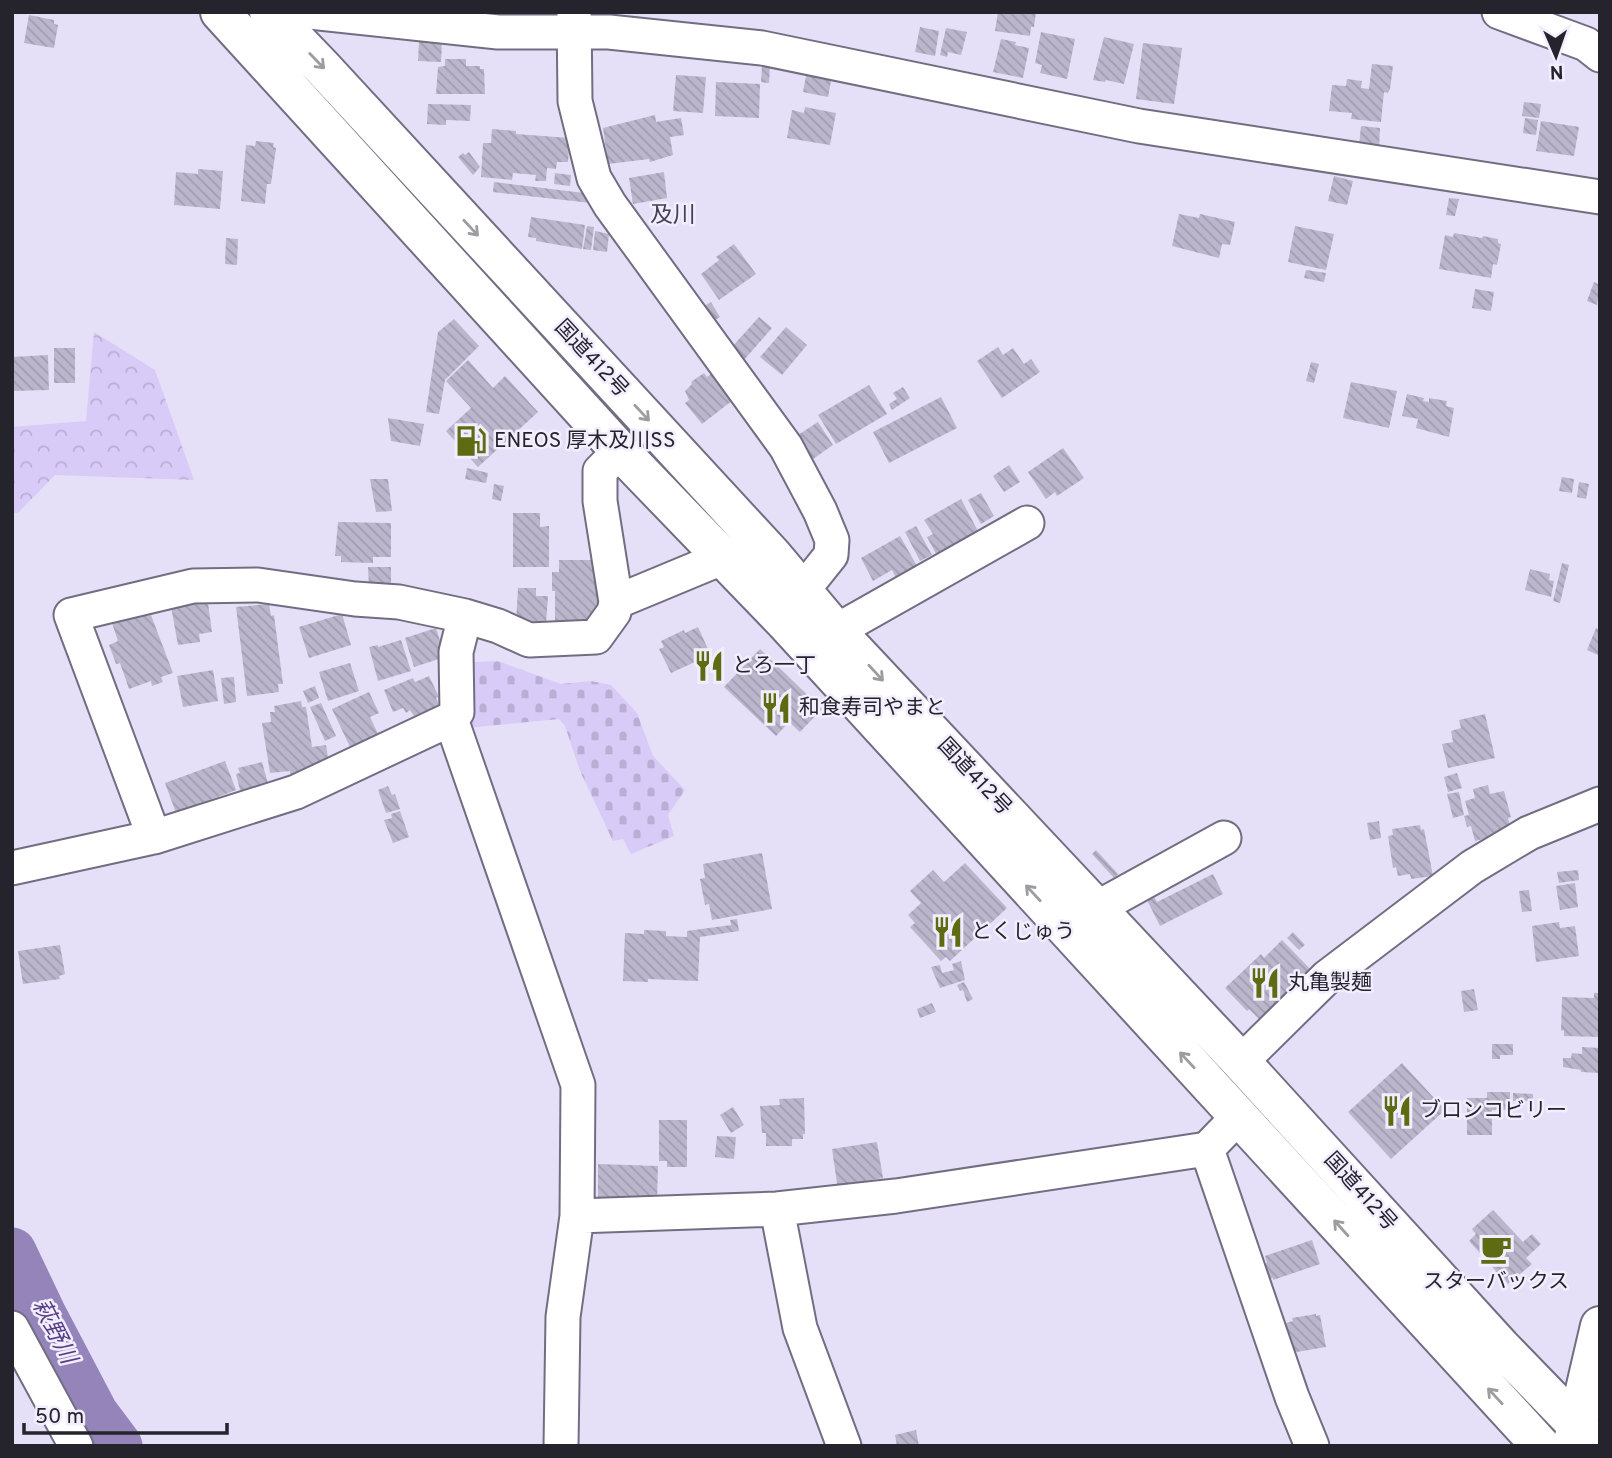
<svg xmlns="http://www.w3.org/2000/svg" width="1612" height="1458" viewBox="0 0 1612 1458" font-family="Overpass,'Noto Sans JP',sans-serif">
<defs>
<pattern id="forest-crowns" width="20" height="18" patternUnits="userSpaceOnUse" patternTransform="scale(1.75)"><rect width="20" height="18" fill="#d8cbf7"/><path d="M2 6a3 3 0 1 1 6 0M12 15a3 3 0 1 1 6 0" fill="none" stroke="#b9aed4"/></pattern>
<pattern id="cemetery-stones" width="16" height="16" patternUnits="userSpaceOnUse" patternTransform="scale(1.75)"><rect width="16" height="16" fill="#d8cbf7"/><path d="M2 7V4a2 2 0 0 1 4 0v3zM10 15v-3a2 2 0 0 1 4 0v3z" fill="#b9aed4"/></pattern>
<pattern id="building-back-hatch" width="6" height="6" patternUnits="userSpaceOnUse" patternTransform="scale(1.75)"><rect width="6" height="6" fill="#bcb6cd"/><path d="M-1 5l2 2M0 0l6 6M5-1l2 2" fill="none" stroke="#a19cb0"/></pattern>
</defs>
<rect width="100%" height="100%" fill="#e6dff8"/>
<path fill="url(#forest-crowns)" d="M94,332L155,370L194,480L55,475L18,513L12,512V427L86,421Z"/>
<path fill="url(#cemetery-stones)" d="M498,661L561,684L591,681L611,685L637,713L653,756L685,790L668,815L674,836L631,854L623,839L613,841L580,771L565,726L559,719L466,728L460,663Z"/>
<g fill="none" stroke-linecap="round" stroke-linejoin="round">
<path stroke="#9484ba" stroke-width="49" d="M12,1252L43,1317L94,1414L118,1446"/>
</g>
<path fill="url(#building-back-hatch)" d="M998,12H1036L1034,27H1031L1030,36L995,31Z
M29,15L54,20V24L58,25L54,48L24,43Z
M920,27L939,31L935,56L915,52Z
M946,28L967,32L961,55L948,52L947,57L940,55Z
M1041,32L1075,39L1067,79L1040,73L1042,65L1035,63Z
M1104,37L1134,44L1124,84L1106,80L1105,82L1093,80Z
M1001,39L1016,42L1015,45L1029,48L1023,78L993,72Z
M419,41L442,42L441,62L418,61Z
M1143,43L1182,48L1174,104L1136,99Z
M445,59H466V66H480V69H484L485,94H436L438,67L445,66Z
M1372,64L1393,66L1390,89L1388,93L1384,92L1381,122L1351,119L1352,113L1329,111L1332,85L1346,86L1347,79L1362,81L1361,88L1369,89Z
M762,65L770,66L769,83L761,82Z
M807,71L832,76L828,97L803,92Z
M676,75L706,77L703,113L673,111Z
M716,82L760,84L759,118L715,116Z
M1524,102L1541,104L1539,118L1522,116Z
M428,104L471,105L470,121L446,120V125L427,124Z
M805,107L836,113L830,145L787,138L792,110L804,113Z
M655,115L656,122L681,118L684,135L670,137L673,155L650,162L649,159L608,164L603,128Z
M1525,118L1538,120L1536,135L1523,133Z
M1541,121L1579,127L1574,156L1536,151Z
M1361,126L1380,128L1379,148L1359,146Z
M492,129L516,131V134L570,138L568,162H557L556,169L547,168L546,181H535L536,175L513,173L512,180L481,177L483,143H491Z
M256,141L274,143L273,147L276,148L271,184H267L265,204L241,201L246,145L255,146Z
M469,152L480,167L473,175L458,157L463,153L465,155Z
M198,169L223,171L220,209L174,205L176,172L198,174Z
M664,172L667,198L633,204L629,178Z
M555,173L571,175L570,186L554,184Z
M1334,176L1353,181L1347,205L1328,201Z
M494,182L592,194L591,203L493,192Z
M1449,198L1459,199L1455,216L1446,215Z
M1179,214L1199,218L1200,214L1235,222L1230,245L1222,244L1219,258L1172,246Z
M531,217L585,225L582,249L536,241V238L528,237Z
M587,226L594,227L591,250L583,249Z
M1295,226L1334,234L1326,270L1288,262Z
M595,231L609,234L607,252L593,250Z
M1454,233L1482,238L1483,236L1498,239V243L1501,244L1497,265L1493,264L1491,278L1439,269L1445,235L1453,237Z
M226,238L238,239L237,265L225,264Z
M734,244L756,274L719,300L701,274L719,260L716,257Z
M1306,270L1326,273L1324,282L1304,278Z
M1594,282L1600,285L1597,305L1587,301Z
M1475,289L1494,292L1491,311L1472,308Z
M711,302L720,317L710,323L701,308Z
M759,317L772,328L744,360L731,348Z
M454,319L479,346L445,380L439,414L426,412L438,332Z
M786,327L807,345L782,375L760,357Z
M998,347L1003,355L1013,348L1024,364L1031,359L1040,372L1002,398L977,361Z
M54,348H75V383H54Z
M48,355L49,390L12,391V357Z
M468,360L493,388L505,376L538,412L478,467L446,431L471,408L446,381Z
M1311,362L1319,364L1314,383L1306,381Z
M717,370L737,397L702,424L685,403L689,400L685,391L692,384L691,382L704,373L707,377Z
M1351,382L1397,391L1389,428L1343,418Z
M869,385L887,414L836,444L818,415Z
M903,387L910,398L892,410L889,404L897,399L893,393Z
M1407,394L1424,398L1423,401L1429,402V398L1447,401L1446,406L1454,408L1449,437L1416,428L1418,419L1402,416Z
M941,397L957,428L889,463L873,432Z
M388,418L424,424L420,446L391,441Z
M818,422L833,445L813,459L798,435Z
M1063,448L1084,478L1057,496L1055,492L1046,499L1028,472Z
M1009,465L1020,482L1004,492L993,476Z
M467,468L488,473L486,483L465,479Z
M1562,477L1574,479L1572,493L1559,491Z
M370,479H388L392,511L376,512Z
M1579,482L1589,484L1586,499L1577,497Z
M494,484L504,486L501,501L492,499Z
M981,493L994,516L981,524L968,500Z
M961,499L978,531L936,554L927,537L933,534L924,520Z
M513,513H540V527L549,526V567H513Z
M338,522L391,523V557H373V563L341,562V556H335Z
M916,526L932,555L920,561L905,532Z
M900,536L917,566L896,578L892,570L873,581L861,558Z
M559,560H600L605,584L594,623L555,628V591H552V572H559Z
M1562,563L1569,565L1560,603L1553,601Z
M368,567H391V589H369Z
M1530,569L1550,574L1549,580L1554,581L1551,597L1525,590Z
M518,588H536V596H548L546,624L516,622Z
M207,596L212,632L199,634L200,642L178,645L170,601Z
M269,604L271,616L274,615L283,684H278L279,692L247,696L236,607Z
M146,611L148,616L151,615L173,673L161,677L163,682L152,686L151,681L129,689L120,663L116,664L109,645L118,641L112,623Z
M342,614L351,645L309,658L299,627Z
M698,627L712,658L698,665L697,661L671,673L659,649L664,647L661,641L684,630L685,633Z
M436,628L445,657L414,667L405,638Z
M1596,628L1600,630V656L1587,650Z
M401,640L411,671L378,681L369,647L378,645V647Z
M760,649L822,709L800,732L789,722L776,736L724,687Z
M350,663L359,691L328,701L319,672Z
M213,670L218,701L183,707L177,676Z
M429,676L439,697L436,698L439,705L414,716L410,710L406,713L403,708L393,712L384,690L413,678L415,682Z
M234,677L236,702L224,704L221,678Z
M315,686L319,698L308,703L303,691Z
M369,692L379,713L370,717L379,736L351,749L332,709Z
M301,701L302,707H306L312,747L326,745L329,764L306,767L307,774L291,776L290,771L270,773L262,723L271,722L270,712H275L274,706Z
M321,703L336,736L325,741L310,707Z
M1485,714L1495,758L1448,768L1442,744L1453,742L1451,731L1461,728L1459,720Z
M225,761L236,790L176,813L165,783Z
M262,762L269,787L241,794L236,774L240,773L238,768Z
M1457,773L1462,788L1448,792L1444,777Z
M1488,785L1490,794L1504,791L1511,817L1508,818L1510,827L1507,833L1475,841L1471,826L1467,827L1464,816L1469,815L1465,801L1475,798L1473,789Z
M388,786L392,795L395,794L400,809L386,813L378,790Z
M1459,792L1464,815L1453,818L1447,794Z
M400,811L409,837L393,843L384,820L392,818L391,814Z
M1379,821L1381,838L1370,840L1367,823Z
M1420,825L1421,830L1424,829L1433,876L1411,879L1410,874L1398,876L1396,867L1393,868L1388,836L1393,835L1392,829Z
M1096,850L1118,874L1114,878L1092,854Z
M762,853L772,909L712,920L709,904L705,905L700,879L705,878L703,864Z
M965,863L1007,908L950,961L946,957L941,961L910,927L915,923L908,915L921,903L910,891L933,870L944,882Z
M1578,870L1579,880L1559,883L1557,872Z
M1213,874L1223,894L1160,926L1147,900L1154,897L1157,902Z
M1575,883L1578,907L1560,910L1556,886Z
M1529,890L1532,911L1522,912L1519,891Z
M737,919L739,931L700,937L698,981L648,979V982L623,981L625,933L644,934V930L666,931V936L687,937V931L731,925L730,920Z
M1559,922L1560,928L1575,926L1579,956L1536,962L1532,926Z
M1293,932L1305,945L1299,950L1287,938Z
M1282,940L1312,971L1261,1021L1249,1009L1247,1011L1225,988L1261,954L1264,958Z
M60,945L65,974L59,976L60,979L23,984L18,951Z
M961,961L965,980L940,988L931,967L940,965L942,973L954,970L952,964Z
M964,982L973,999L967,1002L963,990L960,991L957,985Z
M1474,989L1478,1010L1464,1012L1461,991Z
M1594,993H1600V1037L1564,1036V1030L1561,1031L1562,997L1594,998Z
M932,1003L936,1012L920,1018L917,1009Z
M1492,1044H1513V1055H1500V1059H1492Z
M1582,1047L1600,1048V1073L1581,1072V1070L1563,1067V1058H1571L1572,1053L1582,1054Z
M1402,1063L1445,1110L1391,1159L1348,1112Z
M1487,1092H1510V1110H1492V1135H1467V1098H1487Z
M1513,1093L1533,1094V1101H1513Z
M804,1098L805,1134H803V1139H792V1146H766V1133H762L760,1106L780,1105L779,1099Z
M733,1107L744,1125L731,1133L720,1115Z
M659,1120H687V1167H667V1161H659Z
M717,1136L736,1137L734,1159L715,1157Z
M877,1142L883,1178L860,1182L861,1187L838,1190L832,1149Z
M598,1164L658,1166L657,1201L598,1200Z
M1493,1210L1523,1242L1532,1234L1541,1244L1526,1258L1532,1264L1508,1284L1505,1280L1502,1282L1494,1274L1496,1271L1469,1241L1476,1234L1472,1229Z
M1312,1240L1320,1264L1273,1280V1278L1265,1280L1260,1265L1267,1263L1265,1256Z
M1316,1314V1316L1320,1315L1326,1347L1291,1353L1286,1323L1293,1321L1292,1318Z
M916,1430L919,1446H897L895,1435Z"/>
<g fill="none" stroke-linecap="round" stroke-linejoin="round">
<defs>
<path id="minor" d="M310,12L498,32H609L762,48L1139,126L1600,197
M574,12L575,101L594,178L610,205L786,447L820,511L832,540L831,555L803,590
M1499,12L1586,44L1600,55
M616,602L600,501V471L620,451
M465,616L456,652L457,712L451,719L578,1085L577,1216L563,1317L561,1446
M836,631L1027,523
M154,837L71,615L193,586L258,585L355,599L399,602L465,616L498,626L529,640L596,637L614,612L616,602L722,558
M12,868L154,837L296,792L451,719
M1097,908L1224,838
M1241,1062L1327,977L1472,867L1529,833L1600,804
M1239,1116L1207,1149L1292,1397L1312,1446
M777,1209L800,1328L844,1446
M577,1216L777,1209L896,1196L1207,1149
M12,1328L76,1446"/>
<path id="major" d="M1572,1446L1600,1326"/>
<path id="highway" d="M220,12L620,451L785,622L1541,1446
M269,12L322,67L773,556L836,631L1241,1062L1501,1347L1597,1446"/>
</defs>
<use href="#minor" stroke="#736d82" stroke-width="37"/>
<use href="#major" stroke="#736d82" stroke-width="42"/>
<use href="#highway" stroke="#736d82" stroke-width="42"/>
<use href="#minor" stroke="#fff" stroke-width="33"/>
<use href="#major" stroke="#fff" stroke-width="38"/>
<use href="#highway" stroke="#fff" stroke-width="38"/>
</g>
<defs><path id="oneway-shaft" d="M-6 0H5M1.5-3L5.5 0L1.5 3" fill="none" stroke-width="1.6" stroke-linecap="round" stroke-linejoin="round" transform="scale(1.75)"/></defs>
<g stroke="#9d9ca0">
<use href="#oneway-shaft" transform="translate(317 61) rotate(46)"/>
<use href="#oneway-shaft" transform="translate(471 228) rotate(47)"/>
<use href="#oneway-shaft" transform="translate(642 413) rotate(47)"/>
<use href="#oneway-shaft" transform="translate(876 673) rotate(47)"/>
<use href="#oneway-shaft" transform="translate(1033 893) rotate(-133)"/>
<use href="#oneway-shaft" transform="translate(1187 1060) rotate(-133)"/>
<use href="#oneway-shaft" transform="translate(1341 1228) rotate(-132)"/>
<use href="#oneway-shaft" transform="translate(1495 1396) rotate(-133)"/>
</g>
<defs>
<symbol id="fuel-bare" viewBox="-9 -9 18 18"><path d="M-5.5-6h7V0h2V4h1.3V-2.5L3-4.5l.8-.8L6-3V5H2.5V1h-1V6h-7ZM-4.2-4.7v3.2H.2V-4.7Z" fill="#5e6b13" stroke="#f2eefd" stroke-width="2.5" paint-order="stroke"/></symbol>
<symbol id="restaurant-bare" viewBox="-9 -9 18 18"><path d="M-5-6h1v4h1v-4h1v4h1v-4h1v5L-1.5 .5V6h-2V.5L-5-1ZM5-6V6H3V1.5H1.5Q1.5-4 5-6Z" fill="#5e6b13" stroke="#f2eefd" stroke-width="2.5" paint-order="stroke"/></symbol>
<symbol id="cafe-bare" viewBox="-9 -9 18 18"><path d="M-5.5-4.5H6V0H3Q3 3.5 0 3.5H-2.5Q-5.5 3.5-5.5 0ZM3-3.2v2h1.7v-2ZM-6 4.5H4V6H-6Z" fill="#5e6b13" stroke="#f2eefd" stroke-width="2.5" paint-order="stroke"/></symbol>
</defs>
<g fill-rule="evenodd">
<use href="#fuel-bare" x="449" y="419" width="44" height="44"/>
<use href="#restaurant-bare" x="687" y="644" width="44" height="44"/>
<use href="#restaurant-bare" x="754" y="686" width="44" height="44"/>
<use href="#restaurant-bare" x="926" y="910" width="44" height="44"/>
<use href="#restaurant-bare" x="1243" y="961" width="44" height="44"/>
<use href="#restaurant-bare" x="1375" y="1089" width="44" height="44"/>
<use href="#cafe-bare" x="1474" y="1227" width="44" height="44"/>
</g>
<g text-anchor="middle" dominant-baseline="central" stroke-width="5" stroke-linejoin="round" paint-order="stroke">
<g font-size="21" fill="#25232c" stroke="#f2eefd">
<text transform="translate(591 359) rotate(47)">国道412号</text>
<text transform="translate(974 777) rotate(47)">国道412号</text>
<text transform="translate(1360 1192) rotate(48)">国道412号</text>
</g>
<g font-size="21" fill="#25232c" stroke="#f2eefd" text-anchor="start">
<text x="494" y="441">ENEOS 厚木及川SS</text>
<text x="732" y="666">とろ一丁</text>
<text x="799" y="708">和食寿司やまと</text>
<text x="971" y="932">とくじゅう</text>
<text x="1288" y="983">丸亀製麺</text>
<text x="1420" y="1111">ブロンコビリー</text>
<text x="1496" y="1282" text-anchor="middle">スターバックス</text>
</g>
<g font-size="23" fill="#464054" stroke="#f2eefd">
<text x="673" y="216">及川</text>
</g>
<g font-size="23" font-style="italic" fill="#573e83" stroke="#f2eefd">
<text transform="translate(53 1332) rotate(63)">萩野川</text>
</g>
</g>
<rect width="1612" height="1458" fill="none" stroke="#25232c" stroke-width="28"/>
<g transform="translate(1556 56) rotate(178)" stroke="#f2eefd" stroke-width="5" paint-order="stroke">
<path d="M0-5L12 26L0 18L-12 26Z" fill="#25232c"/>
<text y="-10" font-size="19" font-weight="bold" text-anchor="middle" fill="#25232c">N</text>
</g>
<path d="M24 1423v10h203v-10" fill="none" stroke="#25232c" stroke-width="3.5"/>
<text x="35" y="1423" font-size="21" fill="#25232c" stroke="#f2eefd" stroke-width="5" paint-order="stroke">50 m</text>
</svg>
